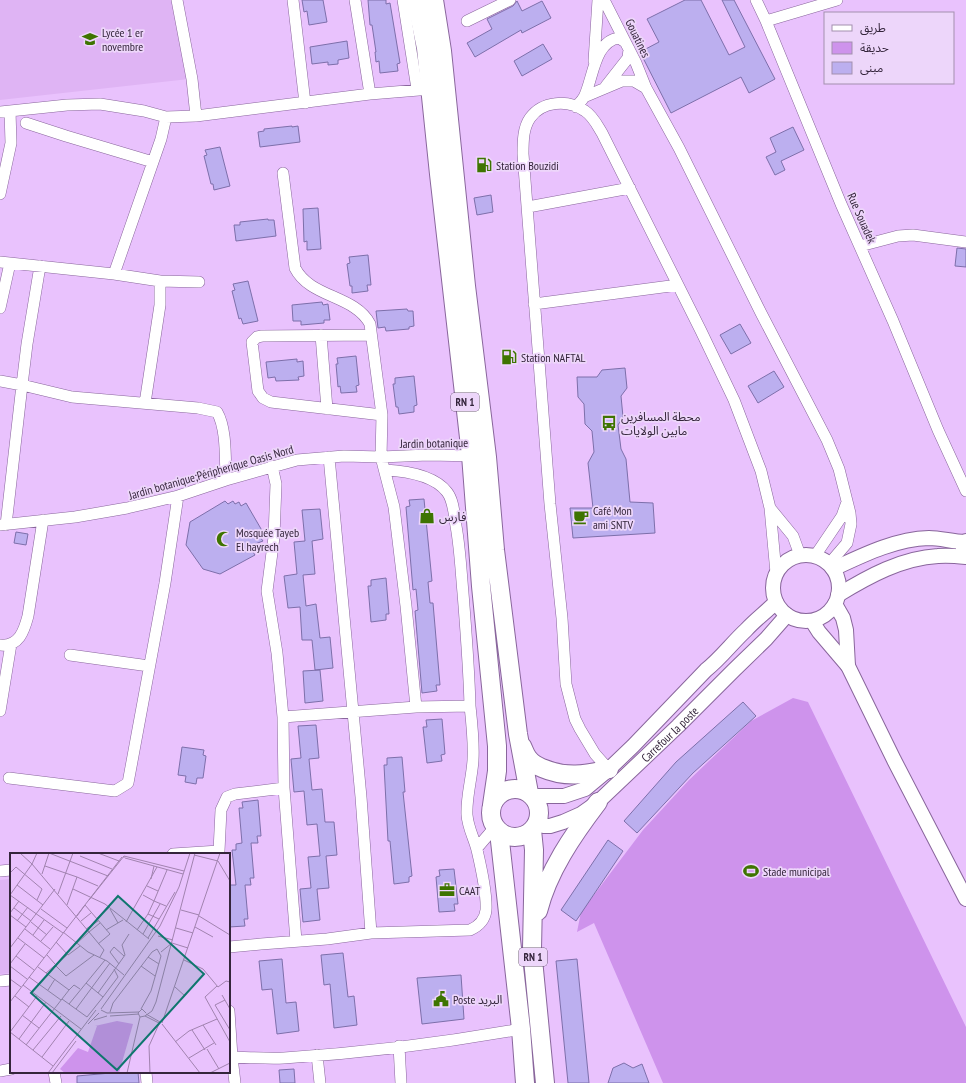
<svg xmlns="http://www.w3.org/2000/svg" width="966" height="1083" viewBox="0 0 966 1083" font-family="'PT Sans Narrow','Noto Sans Arabic',sans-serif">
<rect width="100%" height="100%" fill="#e9c2fd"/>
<path fill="#dfb4f4" d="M0,0H172L189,79L0,100Z
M11,879V973L0,974V880Z"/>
<path fill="#ce93ec" d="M793,698L808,702L966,1027V1083H663L594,923L577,932L581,912L643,830L689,780L751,721Z"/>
<path fill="#bcafef" stroke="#7d6faa" d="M302,0H323L327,22L309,25L307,11L304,12Z
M368,0H386V4L390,3L400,63L397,64L398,71L380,73L379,61L376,62L375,52H376L372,25H370Z
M685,0H701L729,55L745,47L722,0H734L775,79L749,93L741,77L671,113L640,52L659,42L647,19Z
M517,1L522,11L542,1L551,18L522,33L521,30L475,57L467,43L492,29L487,19L513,6Z
M347,41L349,58L338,60V64L328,65V62L312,64L310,47Z
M543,44L552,59L522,76L514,61Z
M292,126V127L298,126L300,142L260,147L258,132L264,131V129Z
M793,127L804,150L781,161L785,170L775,175L766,157L776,152L770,138Z
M220,147L230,186L214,190L213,184H211L204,156L207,155L205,150Z
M491,195L493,212L477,215L474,198Z
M318,208L321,249L307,250V241L304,242L303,209Z
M268,219V220H274L276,236L236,241L234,225H240V222Z
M957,248L966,249V267L955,266Z
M368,255L371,285H367L368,291L352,293V286H350L347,264L350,263L349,257Z
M248,281L258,321L243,324L241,318L239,319L232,291L235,290L233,284Z
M322,302L323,305L328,304L330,320H324V323L301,325V321H293L292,305Z
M407,309L408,311H413L414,326L409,327V329L386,331L385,327L378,328L376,311Z
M740,324L751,343L731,354L720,335Z
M356,356L359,385L356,386L357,392L341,393L340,386L338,387L336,364H338L337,358Z
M297,359V362L303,361L304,376L298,377L299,380L276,381L275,377L268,378L266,362Z
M625,368L627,388L621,396L623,417L618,425L621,449L626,459L630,502L653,503L655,533L573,538L570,508H593L588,463L594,452L592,431L585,424L584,404L578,397L577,377H597L602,370Z
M774,371L784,387L758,403L748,386Z
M414,376L417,405L414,406V412L399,414L398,407H396L393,384H395V378Z
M424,499L432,581L428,582L430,603H433L440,685H436L437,691L422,693L415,611L418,610L416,589L413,590L406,507L410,506L409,500Z
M225,501L228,504L233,501L235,504L239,502L241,506L246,503L264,534L260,537L263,541L255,544L259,548L253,552L255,555L220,574L203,569L186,545L190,522Z
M320,509L323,539L312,541L315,574L303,575L306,606L316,604L320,638L330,637L333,668L315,670L312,640H302L300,607L288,608L284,576L297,574L294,542L305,541L302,510Z
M16,532L28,534L26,545L14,543Z
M386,578L389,614H386V620L371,622L368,586H371V580Z
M320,670L323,701L305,703L303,671Z
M743,702L756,716L693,773L637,833L624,821L676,762Z
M442,719L445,754L441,755L442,761L427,763L423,727H427L426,720Z
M316,725L319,758L309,759L312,790L322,789L325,822H334L337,855L326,856L329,888L317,889L320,920L303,922L300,889L311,888L308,857L320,856L317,824L307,825L304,791L294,792L291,759L301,758L298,726Z
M182,747L204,750L203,755L206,756L203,778H197L196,784L185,782L186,776L178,775Z
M402,757L405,792H403L412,876L409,877V882L394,884L390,841H388L384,765H387V758Z
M258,800L261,836H257L258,843H251L254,878H250L251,885H245L248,919H244L245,926L229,927V885H236L232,850H236V844L242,843L239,808H243L242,802Z
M608,840L623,851L576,921L561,910Z
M454,869L458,904H454L455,911L439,912L436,877L440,876L439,870Z
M343,953L348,997L354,996L357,1025L334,1028L330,984L324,985L321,955Z
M282,959L286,1003L296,1002L299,1031L277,1034L272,989L262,990L259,961Z
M577,959L589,1083H568L556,961Z
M461,975L464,1019L422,1024L417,978Z
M624,1063L633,1068L642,1064L649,1083H608L613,1068Z
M294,1069L295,1083H280L279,1070Z
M122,1072H138L139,1083H77V1076Z"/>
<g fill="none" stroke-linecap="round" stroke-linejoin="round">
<defs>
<path id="minor" d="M177,0L192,79L196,116
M293,0L305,103
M355,0L370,94
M403,0L417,89
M604,0L636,63L646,88L679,148L761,313L827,440L839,469L850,513L851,524L847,543L829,564
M756,0L766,21L841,204L893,321L938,430L966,491
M467,21L510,0
M766,21L837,0
M594,61L598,0
M606,86L628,58L629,49
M584,97L622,81H634L646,88
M576,107C578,104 582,101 584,97C593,80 594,41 619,38L625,42
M0,112L67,105L100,104L144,111L166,117L196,116L370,94L431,89
M26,123L66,136L153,162
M283,173L295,268C310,298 355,295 370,324L382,415L381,457L394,507L406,606L416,707
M0,194L11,143L10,111
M528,207L630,188
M860,246L898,236L913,235L966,242
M0,262L114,274L160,281V305L145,403
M40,266L27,344L22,385L72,397L198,408L217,412C227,429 225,460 226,480
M114,274L161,139L166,117
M160,281L199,282
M534,304L678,285
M0,308L10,263
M321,335L327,409
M371,335L262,336L257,337L252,342L258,391L263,398L271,402L382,415
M0,381L22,385L6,525
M329,457L361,797L371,933
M272,466L276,484L274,537L267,591L277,653L283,717L284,788L296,941
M385,470C404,471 434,475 447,492C454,501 454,515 456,526C460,548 461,571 463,593C466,631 469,668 470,706
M770,508L793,536L800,555
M0,525L75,517L127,508L178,496L226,480L297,460L344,456L381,457L428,455L477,456
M815,556L842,516L847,502
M0,645C19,647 24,631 28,616L43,520
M70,655L149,666
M0,711L11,644
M611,772L595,754L580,729L575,719L566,684L562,618L550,504L523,154C523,142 523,128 530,118C542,101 568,99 585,111C593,116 597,125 602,133L701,331L734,400L761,471L770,508L776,573
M9,778L115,791L128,783L165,583L178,496
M477,848L495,827
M173,854L219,851L221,810L227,797L235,794L284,788
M0,871L11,870
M229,947L261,944L327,939L371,933L470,930C479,926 485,920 486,910C487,892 481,867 477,850C474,838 468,828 467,815C466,797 472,778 473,760C474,742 472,724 470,706L416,707L283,717
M0,981L11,980
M229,1011L232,1057L235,1083
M399,1046L401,1083
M317,1055L320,1083
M229,1057C247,1057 265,1059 284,1058C363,1053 443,1043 521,1029
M0,1071L11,1069
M54,1072L56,1083
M146,1072L147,1083"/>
<g id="tertiary">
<circle cx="806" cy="588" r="33"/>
<path d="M833,569C863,555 895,539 929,538C941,538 953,542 965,542"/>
<path d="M838,595C869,576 902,558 938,556C947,555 957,556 966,557L963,549L966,541"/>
<path d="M835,604L843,618L846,630L848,666"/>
<path d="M812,621L819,632L848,666L894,760L966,899"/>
<path d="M533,796H564L585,789L609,769L633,746L706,670C721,658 732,643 746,630C755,620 766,612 776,602"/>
<path id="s1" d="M537,824L544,826H550L563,822L581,814L598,802L678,726L734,670L766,639L787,615"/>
</g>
<path id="trunk" d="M416,0L426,48L439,174L471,455L481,586L497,746V771L492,805
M434,0L442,51L466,286L487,457L495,550L518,734L529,793
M522,746C524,750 525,754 528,758C531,762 537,766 542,768C565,778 586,775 609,769
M491 813a24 24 0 1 1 48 0a24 24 0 1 1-48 0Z
M532,830L534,850L532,949L545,1083
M499,832L521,1029L525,1083
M538,911C548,871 573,835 598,802"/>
</defs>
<use href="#minor" stroke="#89669c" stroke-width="12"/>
<use href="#tertiary" stroke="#89669c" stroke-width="16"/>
<use href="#trunk" stroke="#89669c" stroke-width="20"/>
<use href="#minor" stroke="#fff" stroke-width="11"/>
<use href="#tertiary" stroke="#fff" stroke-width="14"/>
<use href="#trunk" stroke="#fff" stroke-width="18"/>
</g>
<defs>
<symbol id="school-bare" viewBox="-9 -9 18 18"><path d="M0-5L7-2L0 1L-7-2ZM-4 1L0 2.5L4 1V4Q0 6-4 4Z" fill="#3e7400" stroke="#edd6fa" stroke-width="2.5" paint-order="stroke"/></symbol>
<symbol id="fuel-bare" viewBox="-9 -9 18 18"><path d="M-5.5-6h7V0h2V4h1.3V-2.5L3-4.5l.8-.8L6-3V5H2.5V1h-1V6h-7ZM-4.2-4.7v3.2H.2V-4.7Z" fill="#3e7400" stroke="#edd6fa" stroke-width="2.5" paint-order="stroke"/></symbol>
<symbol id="bus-bare" viewBox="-9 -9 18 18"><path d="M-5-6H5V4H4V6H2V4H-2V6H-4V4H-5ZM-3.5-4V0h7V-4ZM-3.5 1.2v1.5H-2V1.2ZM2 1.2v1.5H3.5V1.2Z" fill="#3e7400" stroke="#edd6fa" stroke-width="2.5" paint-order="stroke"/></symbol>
<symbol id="shop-bare" viewBox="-9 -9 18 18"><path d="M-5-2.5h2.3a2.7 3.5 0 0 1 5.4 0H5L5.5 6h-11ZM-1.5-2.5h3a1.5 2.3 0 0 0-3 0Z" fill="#3e7400" stroke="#edd6fa" stroke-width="2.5" paint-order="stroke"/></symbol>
<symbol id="cafe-bare" viewBox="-9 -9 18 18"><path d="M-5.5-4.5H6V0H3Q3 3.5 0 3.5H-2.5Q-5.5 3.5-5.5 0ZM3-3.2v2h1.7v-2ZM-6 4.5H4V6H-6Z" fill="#3e7400" stroke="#edd6fa" stroke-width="2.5" paint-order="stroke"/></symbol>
<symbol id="mosque-bare" viewBox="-9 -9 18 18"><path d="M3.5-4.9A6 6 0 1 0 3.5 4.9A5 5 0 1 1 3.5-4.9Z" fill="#3e7400" stroke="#edd6fa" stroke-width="2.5" paint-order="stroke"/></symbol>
<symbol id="stadium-bare" viewBox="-9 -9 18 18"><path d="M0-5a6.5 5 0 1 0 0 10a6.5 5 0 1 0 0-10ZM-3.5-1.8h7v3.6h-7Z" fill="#3e7400" stroke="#edd6fa" stroke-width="2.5" paint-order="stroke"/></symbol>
<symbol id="office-bare" viewBox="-9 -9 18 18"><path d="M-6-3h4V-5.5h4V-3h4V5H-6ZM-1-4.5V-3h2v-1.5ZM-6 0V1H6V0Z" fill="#3e7400" stroke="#edd6fa" stroke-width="2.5" paint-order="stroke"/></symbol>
<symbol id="civic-bare" viewBox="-9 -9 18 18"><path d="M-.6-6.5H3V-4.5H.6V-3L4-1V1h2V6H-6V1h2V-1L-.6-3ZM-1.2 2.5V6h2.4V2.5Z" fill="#3e7400" stroke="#edd6fa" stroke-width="2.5" paint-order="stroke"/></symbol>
</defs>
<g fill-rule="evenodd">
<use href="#school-bare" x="79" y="28" width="22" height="22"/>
<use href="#fuel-bare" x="473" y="154" width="22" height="22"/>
<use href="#fuel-bare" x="498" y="346" width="22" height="22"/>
<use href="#bus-bare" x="598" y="412" width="22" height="22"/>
<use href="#shop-bare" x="416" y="505" width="22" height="22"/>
<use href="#cafe-bare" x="570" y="506" width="22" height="22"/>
<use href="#mosque-bare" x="213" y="528" width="22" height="22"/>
<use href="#stadium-bare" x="740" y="860" width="22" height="22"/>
<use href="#office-bare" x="436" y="879" width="22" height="22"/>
<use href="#civic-bare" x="430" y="988" width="22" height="22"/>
</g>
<g text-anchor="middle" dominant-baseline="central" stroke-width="3.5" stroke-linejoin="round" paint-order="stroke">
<g fill="#edd6fa" stroke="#6c5a74" stroke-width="1">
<rect x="451" y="393" width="28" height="18" rx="3"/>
<rect x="519" y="948" width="28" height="18" rx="3"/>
</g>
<g font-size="11" font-weight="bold" fill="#34253b">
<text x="465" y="402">RN 1</text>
<text x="533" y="957">RN 1</text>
</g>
<g font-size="12" fill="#34253b" stroke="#edd6fa" text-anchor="start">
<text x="102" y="32">Lycée 1 er<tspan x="102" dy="14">novembre</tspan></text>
<text x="496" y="165">Station Bouzidi</text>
<text x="521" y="357">Station NAFTAL</text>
<text x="621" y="416">محطة المسافرين<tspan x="621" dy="14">مابين الولايات</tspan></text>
<text x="593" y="510">Café Mon<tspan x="593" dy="14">ami SNTV</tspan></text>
<text x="439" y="516">فارس</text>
<text x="236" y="532">Mosquée Tayeb<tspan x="236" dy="14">El hayrech</tspan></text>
<text x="763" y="871">Stade municipal</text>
<text x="459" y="890">CAAT</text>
<text x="453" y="999">Poste البريد</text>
</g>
<g font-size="12" fill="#34253b" stroke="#edd6fa">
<text transform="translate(638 38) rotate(64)">Gouatines</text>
<text transform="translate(862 218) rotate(66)">Rue Souadek</text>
<text transform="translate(434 443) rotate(-1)">Jardin botanique</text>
<text transform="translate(211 472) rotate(-16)">Jardin botanique;Péripherique Oasis Nord</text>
<text stroke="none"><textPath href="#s1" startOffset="166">Carrefour la poste</textPath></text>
</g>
</g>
<g transform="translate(10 853)">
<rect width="220" height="220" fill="#e9c2fd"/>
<path d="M107,168L123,171L109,220H55L50,216L68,195L78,199L87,173H85Z" fill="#ce93ec"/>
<path fill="none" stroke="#a183af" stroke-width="1" d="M10,0L22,11L27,0M39,0L98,23M88,0L109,8M184,2L208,8L220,28M70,3L102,16M114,3L174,18M115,5L173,21M35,13L67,24M0,20L6,14L32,36L27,47M32,21L39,0M141,26L144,13M7,32L33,52M137,33L148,38M63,36L95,51L139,86M48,41L63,0M0,42L22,11L79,79L66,91M0,42L53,80M133,42L144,48L138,61M79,47L114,3V5M57,52L67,24L88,33M75,52L100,81L88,91M156,53L144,48L157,17M4,55L21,68M31,56L57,75M100,56L108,70M171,57L189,62M0,60L9,48M0,62L16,74M67,63L75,52M189,63L220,82M86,66L100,54M7,68L18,54M71,68L81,60M21,69L37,82M116,69L147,14M185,74L203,84M166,75L183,80M15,76L40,96M76,76L88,68M96,77L113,67M127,77L138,61L149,66M53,79L78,99L97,108L114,122M133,81L150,51M23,82L34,67M148,83L163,87M8,85L34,105M138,85L165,39M31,88L43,74M46,89L58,102L70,93M0,95L45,36M151,99L162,90L178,95M37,102L45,111M6,103L24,117M90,104L94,97L79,79L90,70M138,104L149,111M174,107L193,116L208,134L216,128L220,129M0,111L15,91M109,111L100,99L104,94L114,103M0,113L17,126M46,113L56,123L84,102M131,113L145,123M28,114L59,137L64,132L70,136M36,120L57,102M19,124L51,147M0,126L11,134M13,132L71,176M207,133L195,144L220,189M165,134L175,143M38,137L45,126M88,140L115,102L112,92L119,81M212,142L220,156M5,143L19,154M93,144L108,124L104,116M52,146L77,164L93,144L76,130M215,147L205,152L220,177M0,149L112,4M59,151L95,107M66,156L100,110M91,156L150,73L169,34L180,0M91,157L97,160L129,159M100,159L103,150L142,99L147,96L151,103L141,138L131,156M136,160L132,156L128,160L130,164L135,163L142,158L146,149L185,0M136,161L150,169M12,162L29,175M100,163L129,161M135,163L149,170M84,167L97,163M152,170L210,0M78,171L89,160M152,171L190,220M193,172L206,192M182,177L195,197M0,179L43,213M0,179L27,143M9,186L36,149M165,189L179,178L207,166M16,192L59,137M197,196L209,216M23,197L51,163M32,204L59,168M179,205L204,190M38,220L86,157M42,220L66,188M117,220L130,164M140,220L139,193L149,171M200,220L220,210"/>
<path fill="#0f766e" fill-opacity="0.15" stroke="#0f766e" stroke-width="2" d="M108,43L194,121L107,217L21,140Z"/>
<rect width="220" height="220" fill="none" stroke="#34253b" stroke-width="2"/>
</g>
<rect x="824" y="12" width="130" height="72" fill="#edd6fa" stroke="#a38fae"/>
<rect x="832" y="25" width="20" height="6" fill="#ffffff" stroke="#a38fae"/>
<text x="860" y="32" font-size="12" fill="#34253b">طريق</text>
<rect x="832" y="42" width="20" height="12" fill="#ce93ec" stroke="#a38fae"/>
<text x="860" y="52" font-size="12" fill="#34253b">حديقة</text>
<rect x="832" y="62" width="20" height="12" fill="#bcafef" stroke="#a38fae"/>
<text x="860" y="72" font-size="12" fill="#34253b">مبنى</text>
</svg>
